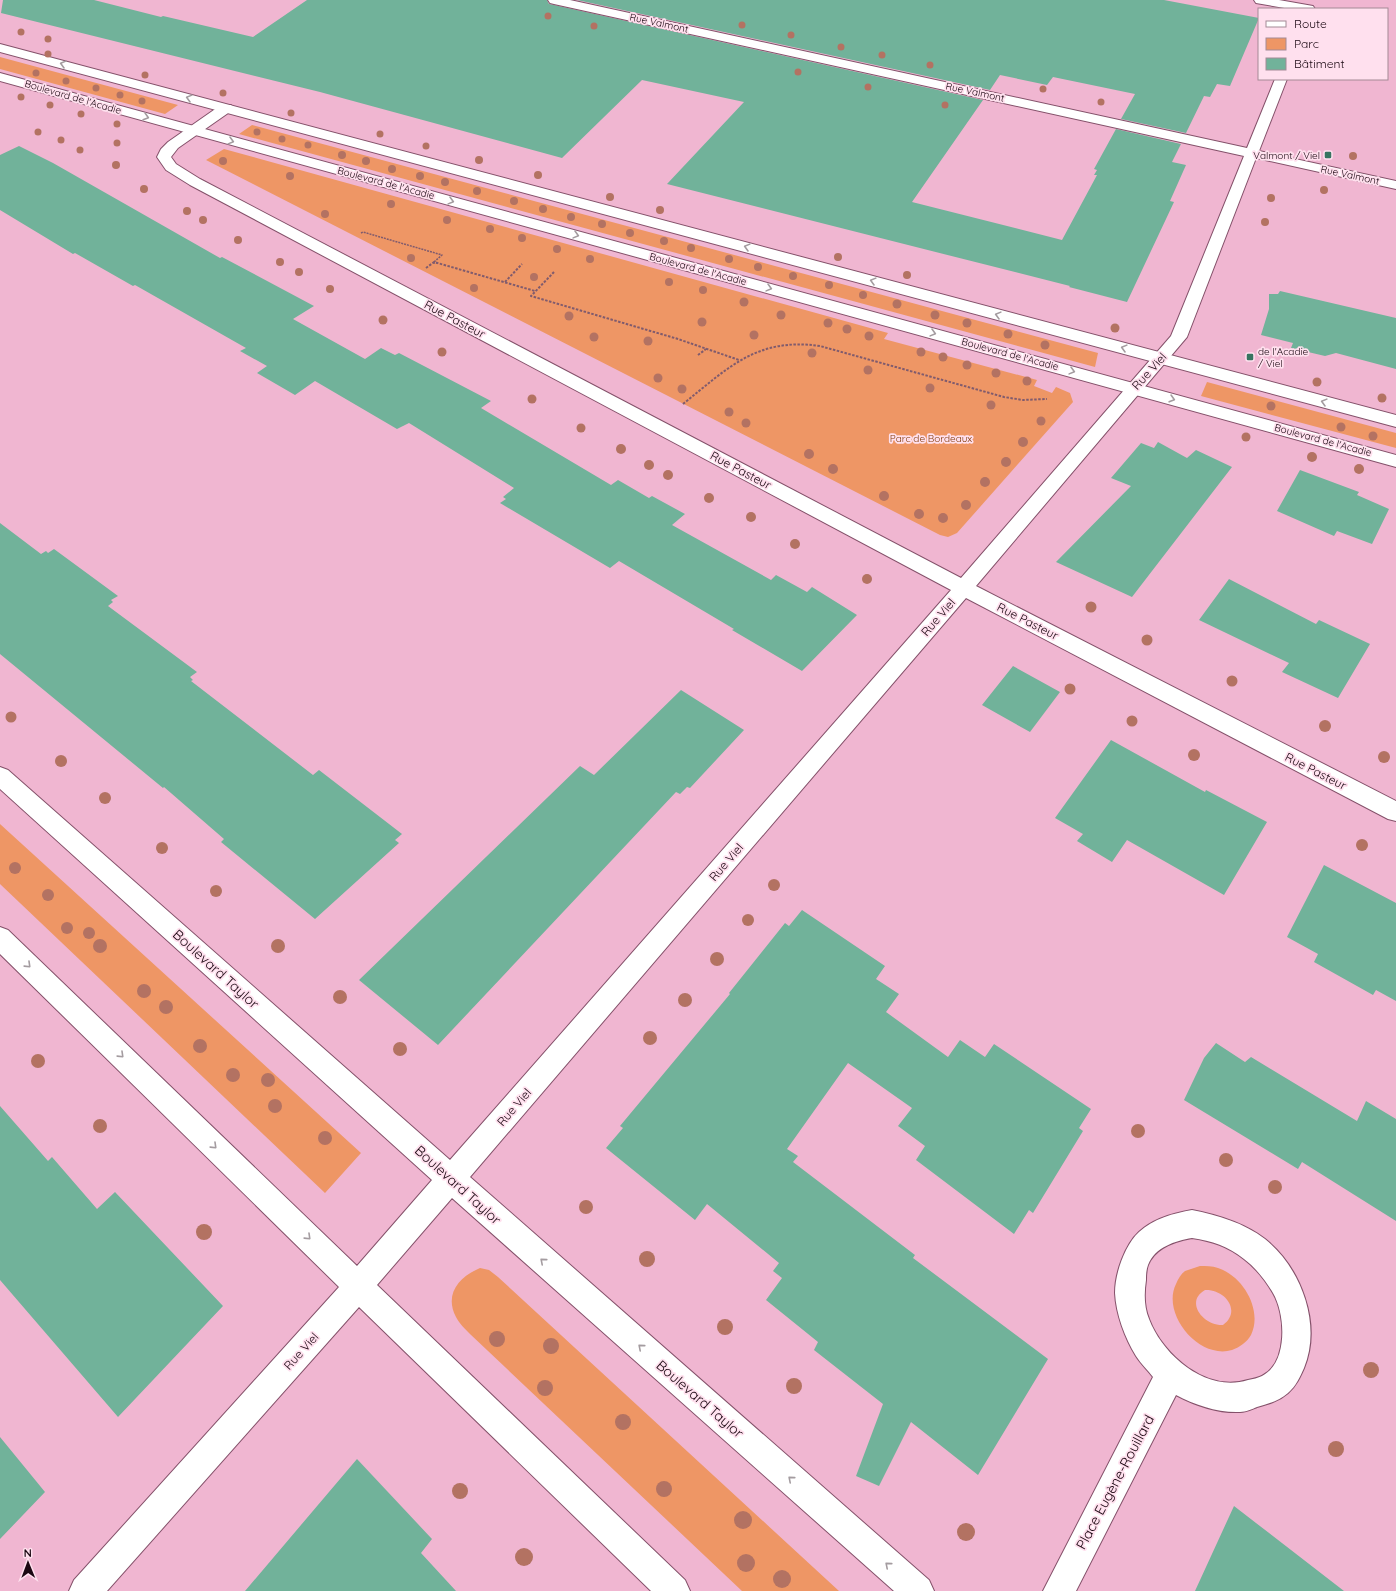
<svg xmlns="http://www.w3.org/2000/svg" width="1396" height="1591" viewBox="0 0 1396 1591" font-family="Quicksand,sans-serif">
<rect width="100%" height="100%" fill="#f0b6d1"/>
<path fill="#ee9665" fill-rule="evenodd" d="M0,57L178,105L165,114L0,69Z
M252,125L1098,353L1095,367L239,134Z
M224,149L888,333L884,339L1037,380L1034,386L1052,393L1056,387L1070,393L1073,402L957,533L948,537L940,535L206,160Z
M1207,382L1396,433V448L1201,396Z
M0,824L361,1153L325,1193L0,884Z
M1200,1266C1206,1266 1212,1266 1218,1268C1243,1276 1263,1310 1251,1335C1247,1342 1240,1347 1232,1350C1199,1360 1161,1314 1176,1284C1178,1279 1181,1274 1185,1271C1190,1269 1195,1268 1200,1266ZM1205,1290C1225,1289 1242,1311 1223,1325C1204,1326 1184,1302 1205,1290Z
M480,1268L489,1270L498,1277L839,1591H742L470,1334C465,1329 459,1323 456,1317C444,1294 459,1277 480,1268Z"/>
<path fill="#71b29a" d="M3,0H94L161,17L163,16L253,37L307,0H547L549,4L554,5L983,100L912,202L1062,240L1097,175H1094L1097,170L1094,169L1116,129L1181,144L1172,162L1186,165L1170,201L1174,202L1127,302L1069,287L1070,286L667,184L744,102L642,80L562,158L320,92L1,13Z
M577,0H1164L1259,18L1230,86L1217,84L1210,97L1204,96L1186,133L1121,119L1135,94L1053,77L1047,85L1000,75L990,90Z
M19,146L53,163L220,258L222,257L314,306L293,319L365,359L381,348L395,355L399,353L491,401L481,408L611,485L618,480L649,498L652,496L685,514L672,525L771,580L776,575L807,592L812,587L857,615L802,671L732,630L734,629L619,561L610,568L500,503L506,499L503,497L514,488L409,423L397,429L315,381L295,395L257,373L267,366L240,351L246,348L135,285L133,286L75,253L73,254L0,210V155Z
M1280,291L1396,318V369L1336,353L1325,356L1291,348L1293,343L1261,335L1269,309V294H1278Z
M1158,442L1187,458L1196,450L1232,467L1132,597L1056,562L1131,486L1111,478L1141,443L1154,448Z
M1300,470L1359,492L1357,495L1389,509L1372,544L1337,531L1334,536L1277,511Z
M0,523L41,554L46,551L48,553L54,549L118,596L111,600L113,602L108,606L197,672L190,677L193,680L191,681L313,775L319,770L402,834L395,840L399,843L315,919L221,842L224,839L164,787L163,788L0,654Z
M1229,579L1316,624L1319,620L1370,644L1338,698L1282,672L1289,663L1199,620Z
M1013,666L1060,692L1030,732L982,705Z
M681,690L744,730L690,788L687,787L680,794L676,792L438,1045L359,980L580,766L594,775Z
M1111,740L1205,792L1206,790L1267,822L1224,895L1127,840L1112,862L1077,841L1083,834L1055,818Z
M1324,865L1396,903V1001L1376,990L1373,995L1314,962L1318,954L1287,937Z
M802,910L885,966L876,979L899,994L886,1012L948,1057L960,1040L985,1057L994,1044L1091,1109L1079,1128L1083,1131L1033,1213L1029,1210L1014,1234L916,1160L925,1146L898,1126L912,1108L848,1063L787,1149L798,1156L793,1162L915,1255L913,1258L1048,1359L978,1475L911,1422L879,1486L856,1476L883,1404L814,1350L818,1342L766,1300L782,1278L773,1271L779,1263L707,1204L695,1220L606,1148L623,1128L620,1126L730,994L729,993L785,923L789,926Z
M1216,1043L1245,1062L1251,1057L1357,1121L1366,1101L1396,1119V1221L1302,1162L1298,1169L1184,1100L1204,1058Z
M0,1106L48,1161L52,1157L97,1209L115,1192L223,1306L118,1417L0,1280Z
M0,1437L45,1492L0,1539Z
M357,1459L432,1539L421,1553L456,1591H245Z
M1234,1506L1344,1591H1195Z"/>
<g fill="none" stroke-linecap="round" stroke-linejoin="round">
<defs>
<path id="street" d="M548,0H570L1247,148L1275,79H1287L1259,151L1396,181V189L1256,158L1187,337L976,586L1396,801V821L1388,819L966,598L470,1177L929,1580L934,1591H894L452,1198L377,1285L685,1580L690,1591H651L359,1307L107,1591H69L74,1580L339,1287L0,954V927L8,930L357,1266L432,1180L0,789V767L8,770L450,1160L951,590L190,185L166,170L157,157L161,149L168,142L221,105H231L233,108L231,111L178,148L171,157L176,164L200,179L961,578L1171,336L1244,156L554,4L550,3Z
M1254,0H1279L1313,6L1315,9H1290L1256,3Z
M1192,1210C1218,1215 1244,1223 1265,1239C1301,1268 1322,1324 1304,1368C1300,1377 1296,1386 1288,1393C1279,1401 1268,1404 1257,1407C1252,1409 1246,1412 1240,1412C1218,1413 1195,1405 1176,1395L1076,1591H1043L1153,1377C1148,1370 1141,1364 1136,1356C1125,1338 1116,1314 1115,1293C1115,1273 1125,1245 1139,1232C1153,1219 1174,1213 1192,1210ZM1192,1238C1212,1241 1228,1246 1244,1259C1256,1268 1266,1281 1273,1293C1286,1315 1288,1363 1262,1376C1258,1378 1253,1379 1248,1380C1207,1393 1163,1356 1149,1319C1144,1307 1144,1293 1146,1280C1146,1276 1146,1270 1148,1265C1155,1247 1175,1241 1192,1238Z"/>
<path id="secondary" d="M0,44L1396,415V427L0,52Z
M0,73L1396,455V467L0,81Z"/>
</defs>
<use href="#street" stroke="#84516a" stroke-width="2"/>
<use href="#secondary" stroke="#84516a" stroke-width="2"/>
<path stroke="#805b6d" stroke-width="1.5" stroke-dasharray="2 1" stroke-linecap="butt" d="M361,233L363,232L442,255L434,262
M433,263H437"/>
<path stroke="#805b6d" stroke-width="2" stroke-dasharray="2.5 1.5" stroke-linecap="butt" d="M426,268L434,262L535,291
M554,272L531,296L678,339L739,360
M505,282L522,264
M698,355L706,349
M683,404C728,368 757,337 820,346L1004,397L1023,400L1047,399"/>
<use href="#street" fill="#fff" fill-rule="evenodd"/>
<use href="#secondary" fill="#fff" fill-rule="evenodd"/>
</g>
<g fill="#b37262">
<circle cx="548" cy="16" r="3.5"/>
<circle cx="742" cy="25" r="3.5"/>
<circle cx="594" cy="26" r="3.5"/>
<circle cx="21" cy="32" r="3.5"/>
<circle cx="791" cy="35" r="3.5"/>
<circle cx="48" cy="39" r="3.5"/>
<circle cx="841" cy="47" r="3.5"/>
<circle cx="48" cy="54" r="3.5"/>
<circle cx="882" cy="55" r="3.5"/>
<circle cx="930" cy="65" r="3.5"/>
<circle cx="798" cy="72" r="3.5"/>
<circle cx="36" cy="73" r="3.5"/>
<circle cx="145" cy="75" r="3.5"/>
<circle cx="66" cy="81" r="3.5"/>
<circle cx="868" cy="87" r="3.5"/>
<circle cx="96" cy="88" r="3.5"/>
<circle cx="1043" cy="89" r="3.5"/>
<circle cx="223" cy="93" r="3.5"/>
<circle cx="120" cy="95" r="3.5"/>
<circle cx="21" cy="97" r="3.5"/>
<circle cx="142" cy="101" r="3.5"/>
<circle cx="1101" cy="102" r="3.5"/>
<circle cx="50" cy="105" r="3.5"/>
<circle cx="945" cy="105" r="3.5"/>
<circle cx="291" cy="113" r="3.5"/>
<circle cx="81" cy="114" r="3.5"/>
<circle cx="117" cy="124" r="3.5"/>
<circle cx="38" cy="132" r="3.5"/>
<circle cx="257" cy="132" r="3.5"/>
<circle cx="380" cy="134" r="3.5"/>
<circle cx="282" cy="139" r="3.5"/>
<circle cx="61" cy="140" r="3.5"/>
<circle cx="117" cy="143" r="3.5"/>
<circle cx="308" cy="145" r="3.5"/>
<circle cx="426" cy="146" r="3.5"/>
<circle cx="80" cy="150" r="3.5"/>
<circle cx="342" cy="155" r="4"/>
<circle cx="1353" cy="156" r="4"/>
<circle cx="479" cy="160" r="4"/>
<circle cx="223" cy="161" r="4"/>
<circle cx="366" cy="161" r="4"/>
<circle cx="116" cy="165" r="4"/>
<circle cx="392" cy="169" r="4"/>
<circle cx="538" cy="175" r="4"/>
<circle cx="290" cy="176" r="4"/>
<circle cx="420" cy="176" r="4"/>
<circle cx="445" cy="182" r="4"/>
<circle cx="144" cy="189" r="4"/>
<circle cx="1324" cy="190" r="4"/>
<circle cx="477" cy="191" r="4"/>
<circle cx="610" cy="197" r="4"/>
<circle cx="1271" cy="198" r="4"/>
<circle cx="514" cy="201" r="4"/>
<circle cx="391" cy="204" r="4"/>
<circle cx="543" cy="209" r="4"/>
<circle cx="660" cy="210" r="4"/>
<circle cx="187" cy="211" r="4"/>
<circle cx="325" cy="214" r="4"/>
<circle cx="571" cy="217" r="4"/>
<circle cx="203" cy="220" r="4"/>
<circle cx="447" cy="220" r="4"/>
<circle cx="1265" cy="222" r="4"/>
<circle cx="602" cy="224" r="4"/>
<circle cx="490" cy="229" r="4"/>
<circle cx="630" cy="233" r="4"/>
<circle cx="522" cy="238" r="4"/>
<circle cx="238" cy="240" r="4"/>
<circle cx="664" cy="241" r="4"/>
<circle cx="691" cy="248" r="4"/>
<circle cx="557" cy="249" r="4"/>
<circle cx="838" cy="257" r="4"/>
<circle cx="411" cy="258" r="4"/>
<circle cx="590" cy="259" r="4"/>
<circle cx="729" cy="259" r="4"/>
<circle cx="280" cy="262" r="4"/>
<circle cx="758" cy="267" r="4"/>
<circle cx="299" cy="272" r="4"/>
<circle cx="907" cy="275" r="4"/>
<circle cx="793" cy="276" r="4"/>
<circle cx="534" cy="277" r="4"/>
<circle cx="669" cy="282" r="4"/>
<circle cx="829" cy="285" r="4"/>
<circle cx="474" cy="288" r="4"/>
<circle cx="330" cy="289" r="4"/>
<circle cx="703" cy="290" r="4"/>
<circle cx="863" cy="295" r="4"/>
<circle cx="744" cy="302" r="4.5"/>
<circle cx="897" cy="304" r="4.5"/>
<circle cx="781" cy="315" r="4.5"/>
<circle cx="935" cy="315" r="4.5"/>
<circle cx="569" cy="316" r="4.5"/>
<circle cx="383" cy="320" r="4.5"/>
<circle cx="702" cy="322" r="4.5"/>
<circle cx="828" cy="323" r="4.5"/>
<circle cx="967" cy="323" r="4.5"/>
<circle cx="1115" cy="328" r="4.5"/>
<circle cx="847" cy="329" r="4.5"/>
<circle cx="1008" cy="334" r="4.5"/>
<circle cx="754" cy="335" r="4.5"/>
<circle cx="869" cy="336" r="4.5"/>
<circle cx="594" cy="337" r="4.5"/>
<circle cx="648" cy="341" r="4.5"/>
<circle cx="1045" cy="345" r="4.5"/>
<circle cx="442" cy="352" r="4.5"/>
<circle cx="921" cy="352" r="4.5"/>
<circle cx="812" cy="353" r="4.5"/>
<circle cx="943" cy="357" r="4.5"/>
<circle cx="967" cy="365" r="4.5"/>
<circle cx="868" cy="370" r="4.5"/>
<circle cx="996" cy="373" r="4.5"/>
<circle cx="658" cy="378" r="4.5"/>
<circle cx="1027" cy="381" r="4.5"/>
<circle cx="1317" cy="382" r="4.5"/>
<circle cx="930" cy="388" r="4.5"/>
<circle cx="682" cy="389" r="4.5"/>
<circle cx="1382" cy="398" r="4.5"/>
<circle cx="532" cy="399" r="4.5"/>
<circle cx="991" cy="405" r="4.5"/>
<circle cx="1271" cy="406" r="4.5"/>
<circle cx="729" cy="412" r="4.5"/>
<circle cx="1041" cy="421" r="4.5"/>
<circle cx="746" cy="423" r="4.5"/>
<circle cx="1341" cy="427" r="4.5"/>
<circle cx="581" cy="428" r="4.5"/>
<circle cx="1373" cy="436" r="4.5"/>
<circle cx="1246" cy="437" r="4.5"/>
<circle cx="1023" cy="442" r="5"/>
<circle cx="621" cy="449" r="5"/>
<circle cx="809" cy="454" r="5"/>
<circle cx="1312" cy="457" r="5"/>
<circle cx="1006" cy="462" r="5"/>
<circle cx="649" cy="465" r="5"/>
<circle cx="833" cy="469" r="5"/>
<circle cx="1359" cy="469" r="5"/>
<circle cx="668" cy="475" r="5"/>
<circle cx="985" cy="482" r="5"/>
<circle cx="884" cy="496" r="5"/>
<circle cx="709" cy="498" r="5"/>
<circle cx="966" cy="505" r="5"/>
<circle cx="919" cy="514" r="5"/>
<circle cx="751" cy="517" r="5"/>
<circle cx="943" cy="518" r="5"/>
<circle cx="795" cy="544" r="5"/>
<circle cx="867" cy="579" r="5"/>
<circle cx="1091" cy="607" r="5.5"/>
<circle cx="1147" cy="640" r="5.5"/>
<circle cx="1232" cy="681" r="5.5"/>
<circle cx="1070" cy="689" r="5.5"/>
<circle cx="11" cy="717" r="5.5"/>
<circle cx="1132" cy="721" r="5.5"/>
<circle cx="1325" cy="726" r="6"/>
<circle cx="1194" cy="755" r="6"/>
<circle cx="1384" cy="757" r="6"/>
<circle cx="61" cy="761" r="6"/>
<circle cx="105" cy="798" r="6"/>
<circle cx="1362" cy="845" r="6"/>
<circle cx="162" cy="848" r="6"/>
<circle cx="15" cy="868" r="6"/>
<circle cx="774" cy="885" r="6"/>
<circle cx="216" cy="891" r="6"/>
<circle cx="48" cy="895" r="6"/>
<circle cx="748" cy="920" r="6"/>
<circle cx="67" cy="928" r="6"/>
<circle cx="89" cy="933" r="6"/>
<circle cx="100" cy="946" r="7"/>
<circle cx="278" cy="946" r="7"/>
<circle cx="717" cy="959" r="7"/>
<circle cx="144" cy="991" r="7"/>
<circle cx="340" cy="997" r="7"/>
<circle cx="685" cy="1000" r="7"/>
<circle cx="166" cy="1007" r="7"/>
<circle cx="650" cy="1038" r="7"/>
<circle cx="200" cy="1046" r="7"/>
<circle cx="400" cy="1049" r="7"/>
<circle cx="38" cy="1061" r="7"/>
<circle cx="233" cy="1075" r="7"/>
<circle cx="268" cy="1080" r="7"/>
<circle cx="275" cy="1106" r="7"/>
<circle cx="100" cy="1126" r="7"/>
<circle cx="1138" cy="1131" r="7"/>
<circle cx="325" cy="1138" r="7"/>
<circle cx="1226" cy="1160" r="7"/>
<circle cx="1275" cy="1187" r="7"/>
<circle cx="586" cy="1207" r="7"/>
<circle cx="204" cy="1232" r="8"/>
<circle cx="647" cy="1259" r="8"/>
<circle cx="725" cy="1327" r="8"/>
<circle cx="497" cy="1339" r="8"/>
<circle cx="551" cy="1346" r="8"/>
<circle cx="1371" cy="1370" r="8"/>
<circle cx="794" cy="1386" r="8"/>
<circle cx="545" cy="1388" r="8"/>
<circle cx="623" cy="1422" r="8"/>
<circle cx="1336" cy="1449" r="8"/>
<circle cx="664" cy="1489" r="8"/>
<circle cx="460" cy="1491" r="8"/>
<circle cx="743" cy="1520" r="9"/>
<circle cx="966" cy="1532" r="9"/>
<circle cx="524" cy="1557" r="9"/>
<circle cx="746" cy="1563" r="9"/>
<circle cx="782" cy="1579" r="9"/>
</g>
<defs><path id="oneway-chevron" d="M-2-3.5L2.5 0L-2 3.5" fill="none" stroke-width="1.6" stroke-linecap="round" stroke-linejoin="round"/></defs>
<g stroke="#a49ca0">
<use href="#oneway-chevron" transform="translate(63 64) rotate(-165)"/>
<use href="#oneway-chevron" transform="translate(189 98) rotate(-165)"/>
<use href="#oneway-chevron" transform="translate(146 117) rotate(16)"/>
<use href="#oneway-chevron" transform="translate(231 141) rotate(15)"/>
<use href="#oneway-chevron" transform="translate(451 201) rotate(15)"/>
<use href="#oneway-chevron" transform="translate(576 235) rotate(15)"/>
<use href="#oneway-chevron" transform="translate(747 247) rotate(-165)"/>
<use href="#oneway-chevron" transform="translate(873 281) rotate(-165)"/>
<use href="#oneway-chevron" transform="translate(769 288) rotate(15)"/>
<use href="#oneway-chevron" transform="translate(998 315) rotate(-165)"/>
<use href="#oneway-chevron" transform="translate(933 333) rotate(15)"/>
<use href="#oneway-chevron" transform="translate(1124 348) rotate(-165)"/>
<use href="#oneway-chevron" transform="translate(1072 371) rotate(15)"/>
<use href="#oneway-chevron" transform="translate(1172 399) rotate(16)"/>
<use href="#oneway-chevron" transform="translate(1324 402) rotate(-165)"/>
<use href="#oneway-chevron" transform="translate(28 965) rotate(44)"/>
<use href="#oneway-chevron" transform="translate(121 1055) rotate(44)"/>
<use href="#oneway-chevron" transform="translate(214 1146) rotate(44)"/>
<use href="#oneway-chevron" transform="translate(308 1237) rotate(44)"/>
<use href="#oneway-chevron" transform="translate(543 1261) rotate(-139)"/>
<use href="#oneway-chevron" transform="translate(641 1347) rotate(-139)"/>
<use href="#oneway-chevron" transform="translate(791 1479) rotate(-139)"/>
<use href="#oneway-chevron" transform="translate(888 1565) rotate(-139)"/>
</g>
<g fill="#377460" stroke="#ffe0ee" stroke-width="1.5">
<rect x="1324" y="151" width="8" height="8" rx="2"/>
<rect x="1246" y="353" width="8" height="8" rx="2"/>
</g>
<g text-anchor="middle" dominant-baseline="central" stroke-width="3.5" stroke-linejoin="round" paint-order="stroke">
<g font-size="10" fill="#1b0812" stroke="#ffe0ee">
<text transform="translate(659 23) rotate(12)">Rue Valmont</text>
<text transform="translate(975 92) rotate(12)">Rue Valmont</text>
<text transform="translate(73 97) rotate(16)">Boulevard de l'Acadie</text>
<text transform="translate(1350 175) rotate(12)">Rue Valmont</text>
<text transform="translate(386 183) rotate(15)">Boulevard de l'Acadie</text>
<text transform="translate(698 269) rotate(15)">Boulevard de l'Acadie</text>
<text transform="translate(1010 354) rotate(15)">Boulevard de l'Acadie</text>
<text transform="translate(1323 440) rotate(15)">Boulevard de l'Acadie</text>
</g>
<g font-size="10" fill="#1b0812" stroke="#ffe0ee" text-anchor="end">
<text x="1320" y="155">Valmont / Viel</text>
<text x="1258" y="351" text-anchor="start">de l'Acadie<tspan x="1258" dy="12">/ Viel</tspan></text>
</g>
<g font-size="10" fill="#813a07" stroke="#ffe0ee">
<text x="931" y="438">Parc de Bordeaux</text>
</g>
<g font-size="12" fill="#1b0812" stroke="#ffe0ee">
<text transform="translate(455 319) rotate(28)">Rue Pasteur</text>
<text transform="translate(1149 371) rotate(-48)">Rue Viel</text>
<text transform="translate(741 470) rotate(28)">Rue Pasteur</text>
<text transform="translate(938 617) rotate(-49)">Rue Viel</text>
<text transform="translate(1028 621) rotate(27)">Rue Pasteur</text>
<text transform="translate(1316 771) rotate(27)">Rue Pasteur</text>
<text transform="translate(726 862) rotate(-49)">Rue Viel</text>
<text transform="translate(514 1107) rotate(-49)">Rue Viel</text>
<text transform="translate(301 1351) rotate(-48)">Rue Viel</text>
</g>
<g font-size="14" fill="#1b0812" stroke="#ffe0ee">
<text transform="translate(216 969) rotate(42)">Boulevard Taylor</text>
<text transform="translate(458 1185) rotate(42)">Boulevard Taylor</text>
<text transform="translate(700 1399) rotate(41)">Boulevard Taylor</text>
<text transform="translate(1115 1482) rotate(-62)">Place Eugène-Rouillard</text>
</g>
</g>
<rect x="1258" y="8" width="130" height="72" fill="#ffe0ee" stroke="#a48a96"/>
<rect x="1266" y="21" width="20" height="6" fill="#ffffff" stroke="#a48a96"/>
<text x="1294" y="28" font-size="12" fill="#1b0812">Route</text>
<rect x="1266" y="38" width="20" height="12" fill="#ee9665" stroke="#a48a96"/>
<text x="1294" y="48" font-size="12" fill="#1b0812">Parc</text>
<rect x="1266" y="58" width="20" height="12" fill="#71b29a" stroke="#a48a96"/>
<text x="1294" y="68" font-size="12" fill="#1b0812">Bâtiment</text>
<g transform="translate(28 1563) rotate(359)" stroke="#ffe0ee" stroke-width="3" paint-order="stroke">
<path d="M0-3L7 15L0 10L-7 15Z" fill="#1b0812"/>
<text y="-6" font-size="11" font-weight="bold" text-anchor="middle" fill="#1b0812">N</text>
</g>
</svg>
